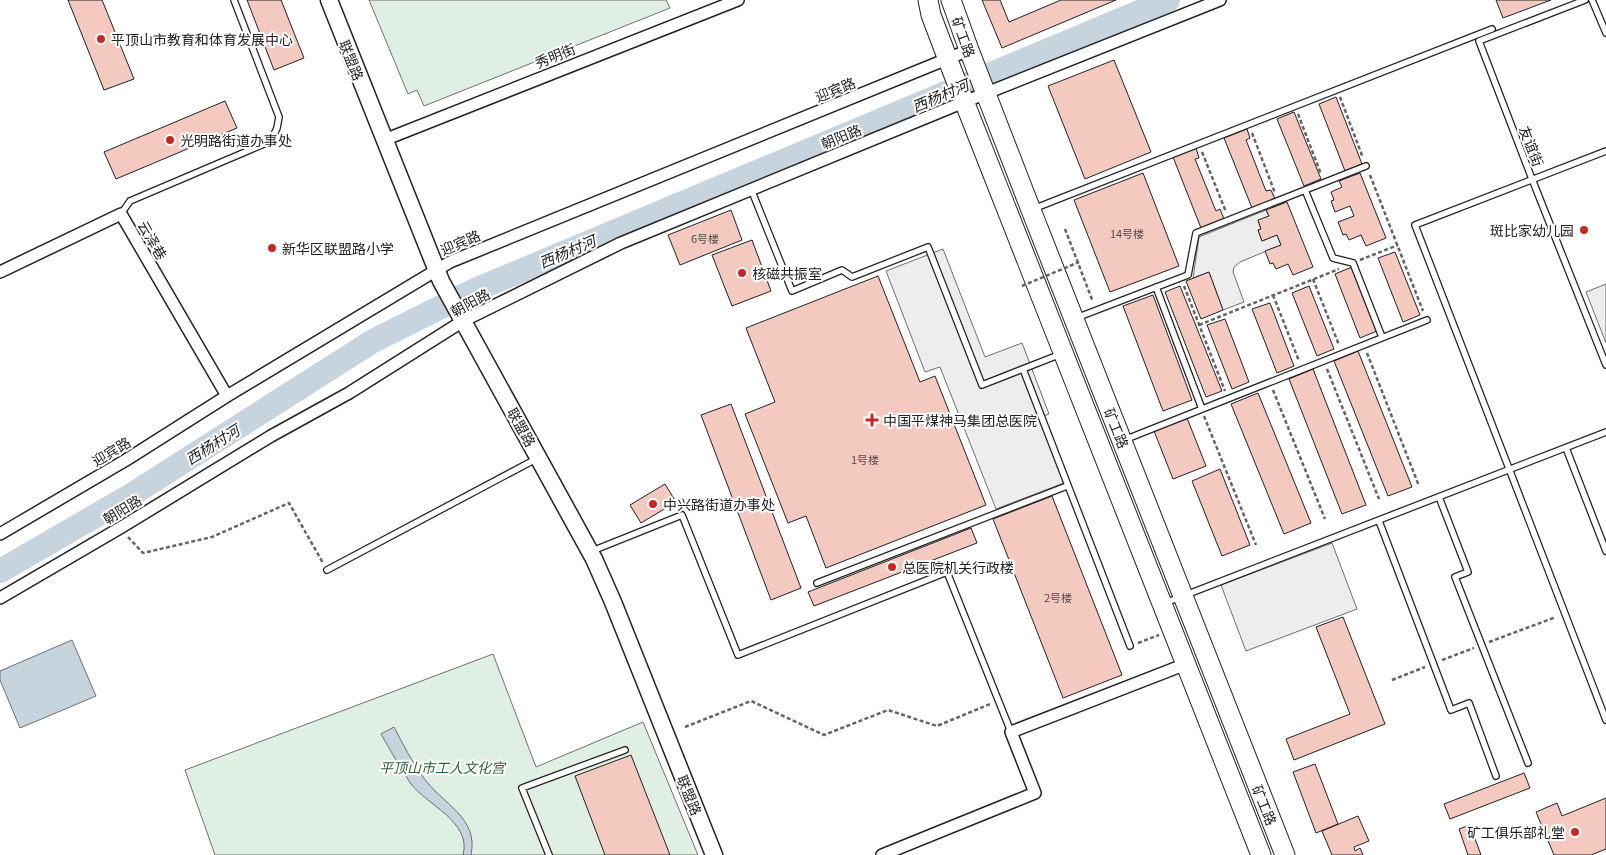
<svg xmlns="http://www.w3.org/2000/svg" width="1606" height="855" viewBox="0 0 1606 855" font-family="Georgia,'Noto Sans SC',serif">
<rect width="100%" height="100%" fill="#fff"/>
<path fill="#e0efe3" stroke="#6f6f6f" d="M369,0H666L670,8L424,106L417,90L408,94Z
M493,654L536,767L643,722L698,855H215L185,770Z"/>
<path fill="#ededed" stroke="#6f6f6f" d="M1266,210L1269,216L1258,221L1261,229L1258,230L1262,241L1277,235L1281,245L1240,262L1234,267L1233,272L1244,302L1223,310L1209,272L1193,278L1199,237Z
M943,249L985,357L1022,343L1049,414L1039,418L1064,483L996,509L940,367L925,372L886,271Z
M1606,284V343L1586,292Z
M1332,543L1357,609L1246,651L1221,585Z"/>
<path fill="#c7d3dd" stroke="#6f6f6f" d="M72,640L96,696L20,728L0,680V671Z
M394,727C403,744 412,762 423,777C442,804 479,817 471,855H463C472,822 427,805 411,784C400,768 391,751 381,734Z"/>
<g fill="none" stroke-linecap="round" stroke-linejoin="round">
<path stroke="#c7d3dd" stroke-width="24" d="M0,571L128,497L373,341L475,290L1168,0"/>
</g>
<path fill="#f3c9c0" stroke="#222" d="M68,0H102L134,79L104,90Z
M247,0H281L304,58L274,70Z
M982,0H1000L1009,22L1061,0H1116L1002,48Z
M1496,0H1551L1503,18Z
M1114,60L1151,152L1085,179L1048,86Z
M1336,97L1362,164L1345,171L1319,104Z
M225,101L237,128L116,179L104,152Z
M1294,112L1321,179L1304,186L1277,119Z
M1247,129L1250,138L1246,140L1266,191L1271,190L1275,199L1252,208L1224,138Z
M1196,148L1199,158L1195,159L1216,211L1220,209L1224,219L1201,228L1173,157Z
M1143,173L1179,266L1110,292L1074,200Z
M1360,173L1386,238L1366,246L1361,235L1349,240L1346,234L1343,235L1338,222L1354,216L1350,206L1335,212L1331,201L1334,200L1331,192L1342,187L1339,181Z
M1287,202L1313,267L1293,275L1288,264L1276,269L1273,263L1270,264L1265,251L1281,245L1277,235L1262,241L1258,230L1261,229L1258,220L1269,216L1266,210Z
M731,210L742,240L680,265L668,235Z
M752,240L771,291L732,306L712,255Z
M1395,252L1420,315L1403,322L1378,258Z
M1352,267L1377,331L1360,338L1335,274Z
M1209,272L1223,310L1201,319L1186,281Z
M878,276L920,382L935,376L986,505L826,568L806,516L788,523L745,414L775,402L746,328Z
M1180,286L1222,391L1206,397L1165,292Z
M1309,286L1334,349L1317,356L1292,293Z
M1153,295L1192,400L1163,411L1123,306Z
M1270,303L1294,366L1277,373L1252,309Z
M1225,319L1249,382L1232,389L1207,325Z
M1358,351L1412,487L1388,496L1334,361Z
M1313,369L1366,505L1342,514L1289,379Z
M1258,393L1311,523L1284,534L1231,404Z
M731,404L801,588L771,600L701,415Z
M1187,418L1206,466L1173,479L1154,431Z
M1220,469L1250,545L1222,556L1192,481Z
M665,484L676,502L641,523L630,505Z
M1052,496L1122,675L1063,698L993,519Z
M971,528L977,543L814,606L808,592Z
M1343,617L1385,724L1294,760L1286,739L1350,714L1316,627Z
M631,755L670,855H605L575,776Z
M1315,764L1338,824L1316,833L1293,772Z
M1524,773L1530,788L1450,819L1444,804Z
M1606,798V849L1591,855H1554L1536,812L1557,803L1562,816Z
M1358,816L1369,841L1354,847L1355,851L1360,848L1363,855H1332L1322,831Z
M1470,825L1481,855H1468L1459,829Z"/>
<g fill="none" stroke-linecap="round" stroke-linejoin="round">
<defs>
<path id="lane" d="M1585,0L1479,41L1532,179L1606,365
M1592,0L1606,33
M1606,151L1415,225L1606,720
M751,189L792,291L842,270L852,277L928,247L982,385L1061,354
M1305,190L1333,258L1353,263L1382,337
M1033,209L1492,29
M121,214L130,201L271,141L277,128L279,117L234,0
M1156,287L1202,409
M1076,318L1188,275L1196,233L1366,166
M1023,369L1130,646
M1124,440L1427,320
M1566,448L1606,551
M1439,497L1468,572L1455,577L1528,763
M1379,521L1451,710L1469,703L1496,776
M592,551L682,515L738,655L947,572L1011,732
M327,570L536,459
M817,583L1067,486
M1165,603L1606,432
M549,855L522,788L625,750"/>
<path id="street" d="M384,140L738,0
M0,272L121,214L227,396
M0,534L126,460L227,396L450,262L969,50
M0,598L120,528L271,436L349,393L463,321L621,243L964,102L1220,0
M882,855L1035,793L1011,732L1186,664"/>
<path id="secondary" d="M329,0L441,281L594,559L613,602L714,855"/>
<path id="primary" d="M928,0L931,15L953,73L1261,855
M951,0L969,50L1031,210L1285,855"/>
</defs>
<use href="#lane" stroke="#222" stroke-width="8"/>
<use href="#street" stroke="#222" stroke-width="14"/>
<use href="#secondary" stroke="#222" stroke-width="19"/>
<use href="#primary" stroke="#222" stroke-width="21"/>
<path stroke="#646464" stroke-width="2.5" stroke-dasharray="4 2.5" stroke-linecap="butt" d="M1340,97L1363,158
M1298,114L1321,174
M1252,133L1275,193
M1202,152L1226,212
M1370,175L1423,311
M1065,229L1093,302
M1360,260L1398,245
M1313,279L1339,345
M1184,286L1225,391
M1273,295L1299,361
M1199,325L1339,269
M1367,353L1419,486
M1327,369L1379,499
M1273,390L1325,519
M1204,416L1256,545
M128,537L143,553L212,537L289,503L323,563
M1489,642L1556,617
M1138,643L1159,635
M1442,660L1474,648
M1392,680L1425,667
M685,727L751,701L824,735L888,710L937,726L990,704"/>
<use href="#lane" stroke="#fff" stroke-width="5.5"/>
<use href="#street" stroke="#fff" stroke-width="11"/>
<use href="#secondary" stroke="#fff" stroke-width="16"/>
<use href="#primary" stroke="#fff" stroke-width="19"/>
<path stroke="#646464" stroke-width="2.5" stroke-dasharray="4 2.5" stroke-linecap="butt" d="M1022,286L1079,262"/>
</g>
<g fill="#c62828" stroke="#fff" stroke-width="2">
<circle cx="101" cy="39" r="5"/>
<circle cx="170" cy="140" r="5"/>
<circle cx="1584" cy="230" r="5"/>
<circle cx="272" cy="248" r="5"/>
<circle cx="742" cy="273" r="5"/>
<path d="M869.5 412.5h5v5h5v5h-5v5h-5v-5h-5v-5h5z"/>
<circle cx="653" cy="504" r="5"/>
<circle cx="892" cy="567" r="5"/>
<circle cx="1575" cy="832" r="5"/>
</g>
<g text-anchor="middle" dominant-baseline="central" stroke-width="4" stroke-linejoin="round" paint-order="stroke">
<g font-size="11" fill="#564c4a">
<text x="1127" y="233">14号楼</text>
<text x="705" y="238">6号楼</text>
<text x="865" y="459">1号楼</text>
<text x="1058" y="597">2号楼</text>
</g>
<g font-size="14" fill="#222" stroke="#fff">
<text transform="translate(964 37) rotate(70)">矿工路</text>
<text transform="translate(555 55) rotate(-22)">秀明街</text>
<text transform="translate(352 60) rotate(68)">联盟路</text>
<text transform="translate(835 89) rotate(-22)">迎宾路</text>
<text transform="translate(841 136) rotate(-22)">朝阳路</text>
<text transform="translate(1532 146) rotate(69)">友谊街</text>
<text transform="translate(153 240) rotate(60)">云泽巷</text>
<text transform="translate(460 242) rotate(-23)">迎宾路</text>
<text transform="translate(470 302) rotate(-28)">朝阳路</text>
<text transform="translate(522 427) rotate(61)">联盟路</text>
<text transform="translate(1117 428) rotate(68)">矿工路</text>
<text transform="translate(111 451) rotate(-31)">迎宾路</text>
<text transform="translate(122 509) rotate(-31)">朝阳路</text>
<text transform="translate(690 795) rotate(68)">联盟路</text>
<text transform="translate(1265 805) rotate(68)">矿工路</text>
</g>
<g font-size="14" fill="#222" stroke="#fff" text-anchor="start">
<text x="111" y="39">平顶山市教育和体育发展中心</text>
<text x="180" y="140">光明路街道办事处</text>
<text x="1574" y="230" text-anchor="end">斑比家幼儿园</text>
<text x="282" y="248">新华区联盟路小学</text>
<text x="752" y="273">核磁共振室</text>
<text x="883" y="420">中国平煤神马集团总医院</text>
<text x="663" y="504">中兴路街道办事处</text>
<text x="902" y="567">总医院机关行政楼</text>
<text x="1565" y="832" text-anchor="end">矿工俱乐部礼堂</text>
</g>
<g font-size="14" font-style="italic" fill="#2f5e38" stroke="#fff">
<text x="442" y="767">平顶山市工人文化宫</text>
</g>
<g font-size="15" font-style="italic" fill="#222" stroke="#fff">
<text transform="translate(940 95) rotate(-23)">西杨村河</text>
<text transform="translate(567 251) rotate(-23)">西杨村河</text>
<text transform="translate(212 444) rotate(-32)">西杨村河</text>
</g>
</g>
</svg>
